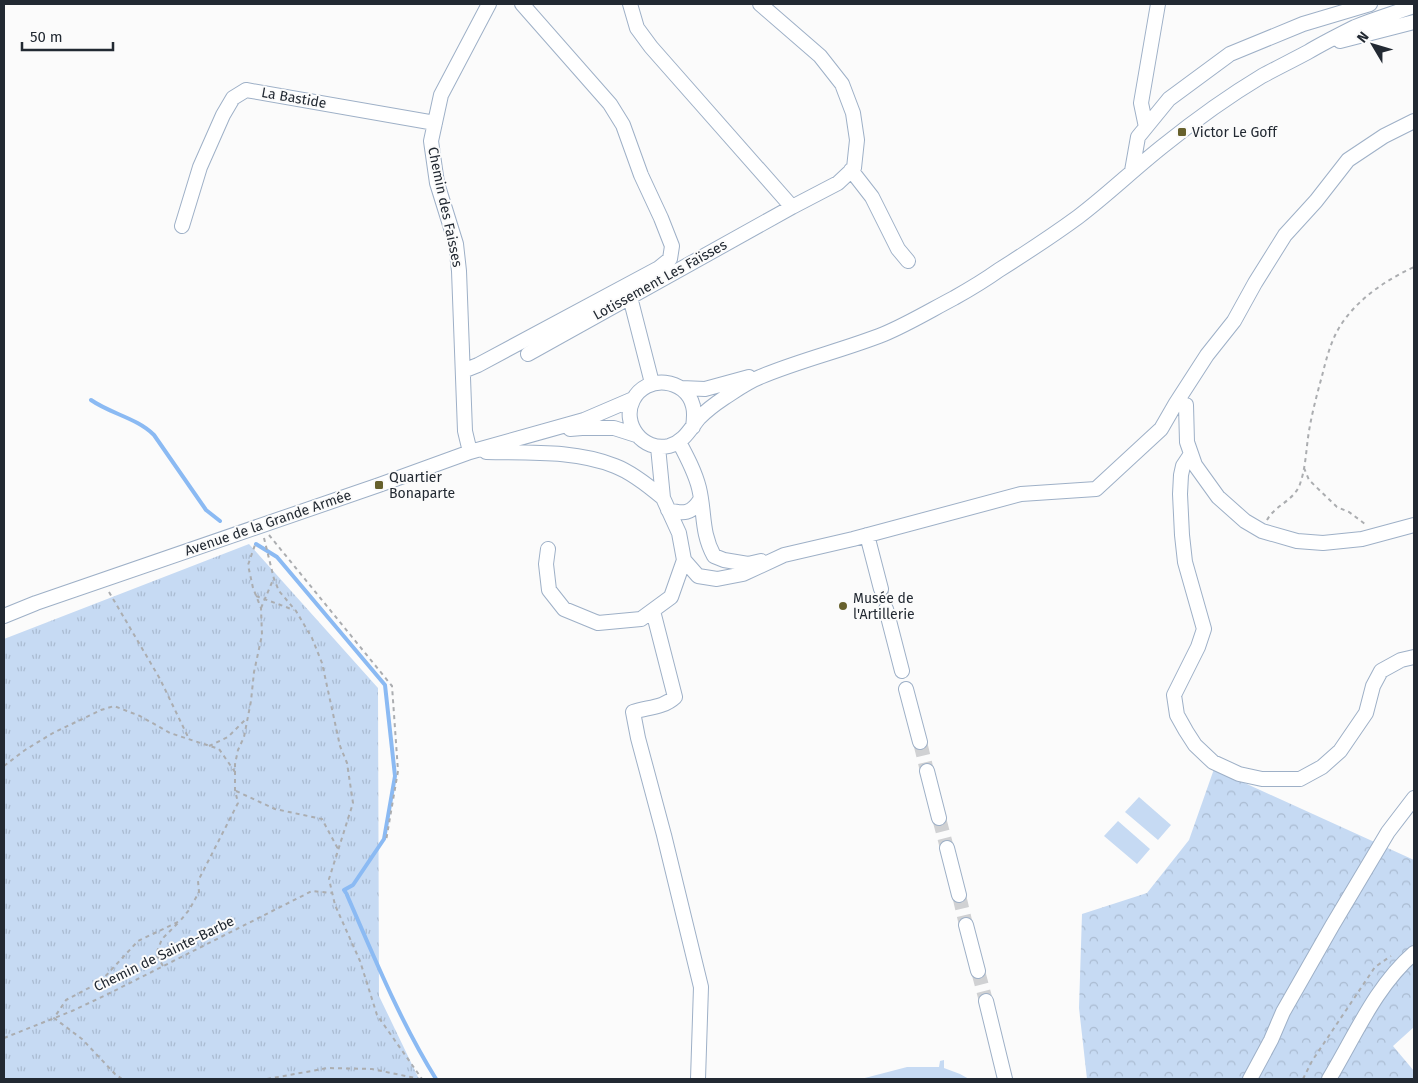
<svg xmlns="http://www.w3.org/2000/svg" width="1418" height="1083" viewBox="0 0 1418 1083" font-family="'Fira Sans',sans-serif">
<defs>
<pattern id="grass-tufts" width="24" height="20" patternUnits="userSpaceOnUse" patternTransform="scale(1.25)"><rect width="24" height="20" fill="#c6daf3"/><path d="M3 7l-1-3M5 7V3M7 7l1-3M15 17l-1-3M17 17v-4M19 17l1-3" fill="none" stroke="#aabbd1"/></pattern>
<pattern id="forest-crowns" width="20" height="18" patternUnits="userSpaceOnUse" patternTransform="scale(1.25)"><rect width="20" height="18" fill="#c6daf3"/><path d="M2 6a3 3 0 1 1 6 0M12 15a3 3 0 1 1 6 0" fill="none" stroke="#aabbd1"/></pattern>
</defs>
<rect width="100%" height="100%" fill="#fbfbfb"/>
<path fill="url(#grass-tufts)" d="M249,544L378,688L379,996L419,1079H4V639Z"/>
<path fill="url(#forest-crowns)" d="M1214,769L1414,860V1027L1393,1046L1414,1071V1079H1087L1079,1008L1082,914L1147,893L1189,840Z"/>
<path fill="#c6daf3" d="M1139,797L1171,825L1158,840L1125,812Z
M1118,821L1150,849L1137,864L1104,836Z
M944,1060V1068L960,1074L969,1079H861L907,1067H939L940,1061Z"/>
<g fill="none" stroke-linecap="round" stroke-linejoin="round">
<path stroke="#8bbaf3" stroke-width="4" d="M91,400C111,414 137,418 154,435L206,510L220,521
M256,544L277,557L385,685L395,776L384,839L353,885L344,890L346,893
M347,895C374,957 400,1021 436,1079"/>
<path stroke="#d0d1d3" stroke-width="14" stroke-dasharray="14 7" stroke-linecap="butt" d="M881,589L886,609
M920,742L927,771
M939,818L947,848
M959,895L966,925
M978,971L986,1001"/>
<defs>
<path id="minor" d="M630,4L637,28L651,47L792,207
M1340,41L1414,22
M1146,127L1141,103L1158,4
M851,170L872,197L898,249L908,261
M1132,171L1138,137L1169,99L1230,54L1303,24L1370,4
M182,226L200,167L223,115L233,98L246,90L435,123
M630,297L652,383
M528,354L792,207L838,183L854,168L857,140L853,113L842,84L820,56L760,4
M463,371L478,365L659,268L670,259L672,246L661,218L641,175L623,125L610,104L522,4
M681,388L705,389L749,377
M1176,403L1207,355L1234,321L1255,283L1285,235L1316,201L1348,160L1384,136L1414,121
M693,427C694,420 695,413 693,406C686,378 646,374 633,400C621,424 643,452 669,446C684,442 690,429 699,418C706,411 715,404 724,398C735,391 747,382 760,377C800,360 844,350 884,334C908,324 931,310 954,298C970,289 985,280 999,270C1026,253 1052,236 1078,217C1107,195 1134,169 1163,146C1194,121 1227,97 1262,76C1277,68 1293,60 1308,52C1323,43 1339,35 1355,27C1374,19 1395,13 1414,6
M570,429L582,428H614L636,435
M679,442C687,457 695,472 699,488C705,513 701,532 714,556L724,560L748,564L761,561
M470,452L465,431L459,271L456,244L437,183L431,141L441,95L489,4
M486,452C529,453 575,450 615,466C631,472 650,487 663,498
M1191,454L1183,466L1181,475L1180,494L1182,535L1185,562L1204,629L1198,647L1174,695L1177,715L1186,731L1195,745L1213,762L1239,774L1262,779H1300L1322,767L1340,751L1366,713L1373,686L1381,671L1401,660L1414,657
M668,510C684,514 691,514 700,500
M867,535L881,589
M548,549L546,564L549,590L564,609L598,623L641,619L671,597L684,560L679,533L663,498L658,447
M684,560L698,576L717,579L743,574L784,555L853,539L1021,494L1096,489L1161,429L1176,403L1186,405L1187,442L1195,465L1218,497L1245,521L1262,531L1297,541L1323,543L1362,539L1414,525
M886,609L902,671
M653,611L675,697C663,708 648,707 633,712L638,738L664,835L701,987L698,1079
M4,616L36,603L379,485L470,452L584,420L633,399
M906,689L920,742
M927,771L939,818
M947,848L959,895
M966,925L978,971
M986,1001L1005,1079
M1250,1079L1271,1040L1283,1012L1332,926L1388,832L1414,798
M1329,1079C1355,1036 1375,987 1414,953"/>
</defs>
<use href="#minor" stroke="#9eb0c7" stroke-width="16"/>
<path stroke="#abadb0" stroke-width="2" stroke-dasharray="4 4" stroke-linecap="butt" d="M1304,468L1309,480L1337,507L1349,512L1365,524
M1267,520C1275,505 1294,501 1300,484C1306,467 1306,449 1309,431C1312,413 1317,394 1322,376C1327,356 1332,336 1345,319C1362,296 1388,279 1414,267
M269,535L392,686L398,771L386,841
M264,538L274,579L279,591L296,611L312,638L322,663L340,746L347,763L353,803L329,879L335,905L360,961L377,1015L422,1079
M109,592L160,679L189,739
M256,596L294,610
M261,608L273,580
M209,746L228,737L247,718
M4,766L25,750L53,733L101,710L114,706L140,716L170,733L219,749L235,772
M236,791L275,809L322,819L338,849
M163,966L156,954L162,939L178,923
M4,1038L72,1011L106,995L312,891L332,893
M122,1079L115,1074L82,1039L54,1018L66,1000L100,982L138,941L180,921L189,910L199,892L198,881L238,803L235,790V764L238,750L244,737L251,701L254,672L262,635L261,608L253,588L248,565L256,542
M267,1079L328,1068L372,1069L420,1079
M1303,1079L1312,1061L1375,967L1391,956"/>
<use href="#minor" stroke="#fff" stroke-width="14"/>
</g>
<g fill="#67612d" stroke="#fbfbfb" stroke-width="2">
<rect x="1177" y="127" width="10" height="10" rx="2.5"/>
<rect x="374" y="480" width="10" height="10" rx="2.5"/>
<circle cx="843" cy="606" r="5"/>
</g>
<g text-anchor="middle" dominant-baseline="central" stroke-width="4" stroke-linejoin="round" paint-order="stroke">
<g font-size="14" fill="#222932" stroke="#fbfbfb">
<text transform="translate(294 98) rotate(10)">La Bastide</text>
<text transform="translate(445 207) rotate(78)">Chemin des Faisses</text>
<text transform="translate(660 280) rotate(-29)">Lotissement Les Faïsses</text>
<text transform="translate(268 523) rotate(-19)">Avenue de la Grande Armée</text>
<text transform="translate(164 954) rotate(-26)">Chemin de Sainte-Barbe</text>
</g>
<g font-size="14" fill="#222932" stroke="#fbfbfb" text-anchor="start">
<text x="1192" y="132">Victor Le Goff</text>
<text x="389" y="477">Quartier<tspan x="389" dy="16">Bonaparte</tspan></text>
<text x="853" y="598">Musée de<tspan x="853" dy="16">l'Artillerie</tspan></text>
</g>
</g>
<rect width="1418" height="1083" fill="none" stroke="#222932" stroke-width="10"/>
<g transform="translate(1373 45) rotate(308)" stroke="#fbfbfb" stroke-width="4" paint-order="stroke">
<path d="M0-4L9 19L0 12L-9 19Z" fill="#222932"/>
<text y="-8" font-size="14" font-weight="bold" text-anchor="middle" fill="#222932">N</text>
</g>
<path d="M22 42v8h91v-8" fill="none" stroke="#222932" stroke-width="2.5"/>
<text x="30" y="42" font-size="15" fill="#222932" stroke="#fbfbfb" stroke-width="4" paint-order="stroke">50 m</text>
</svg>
